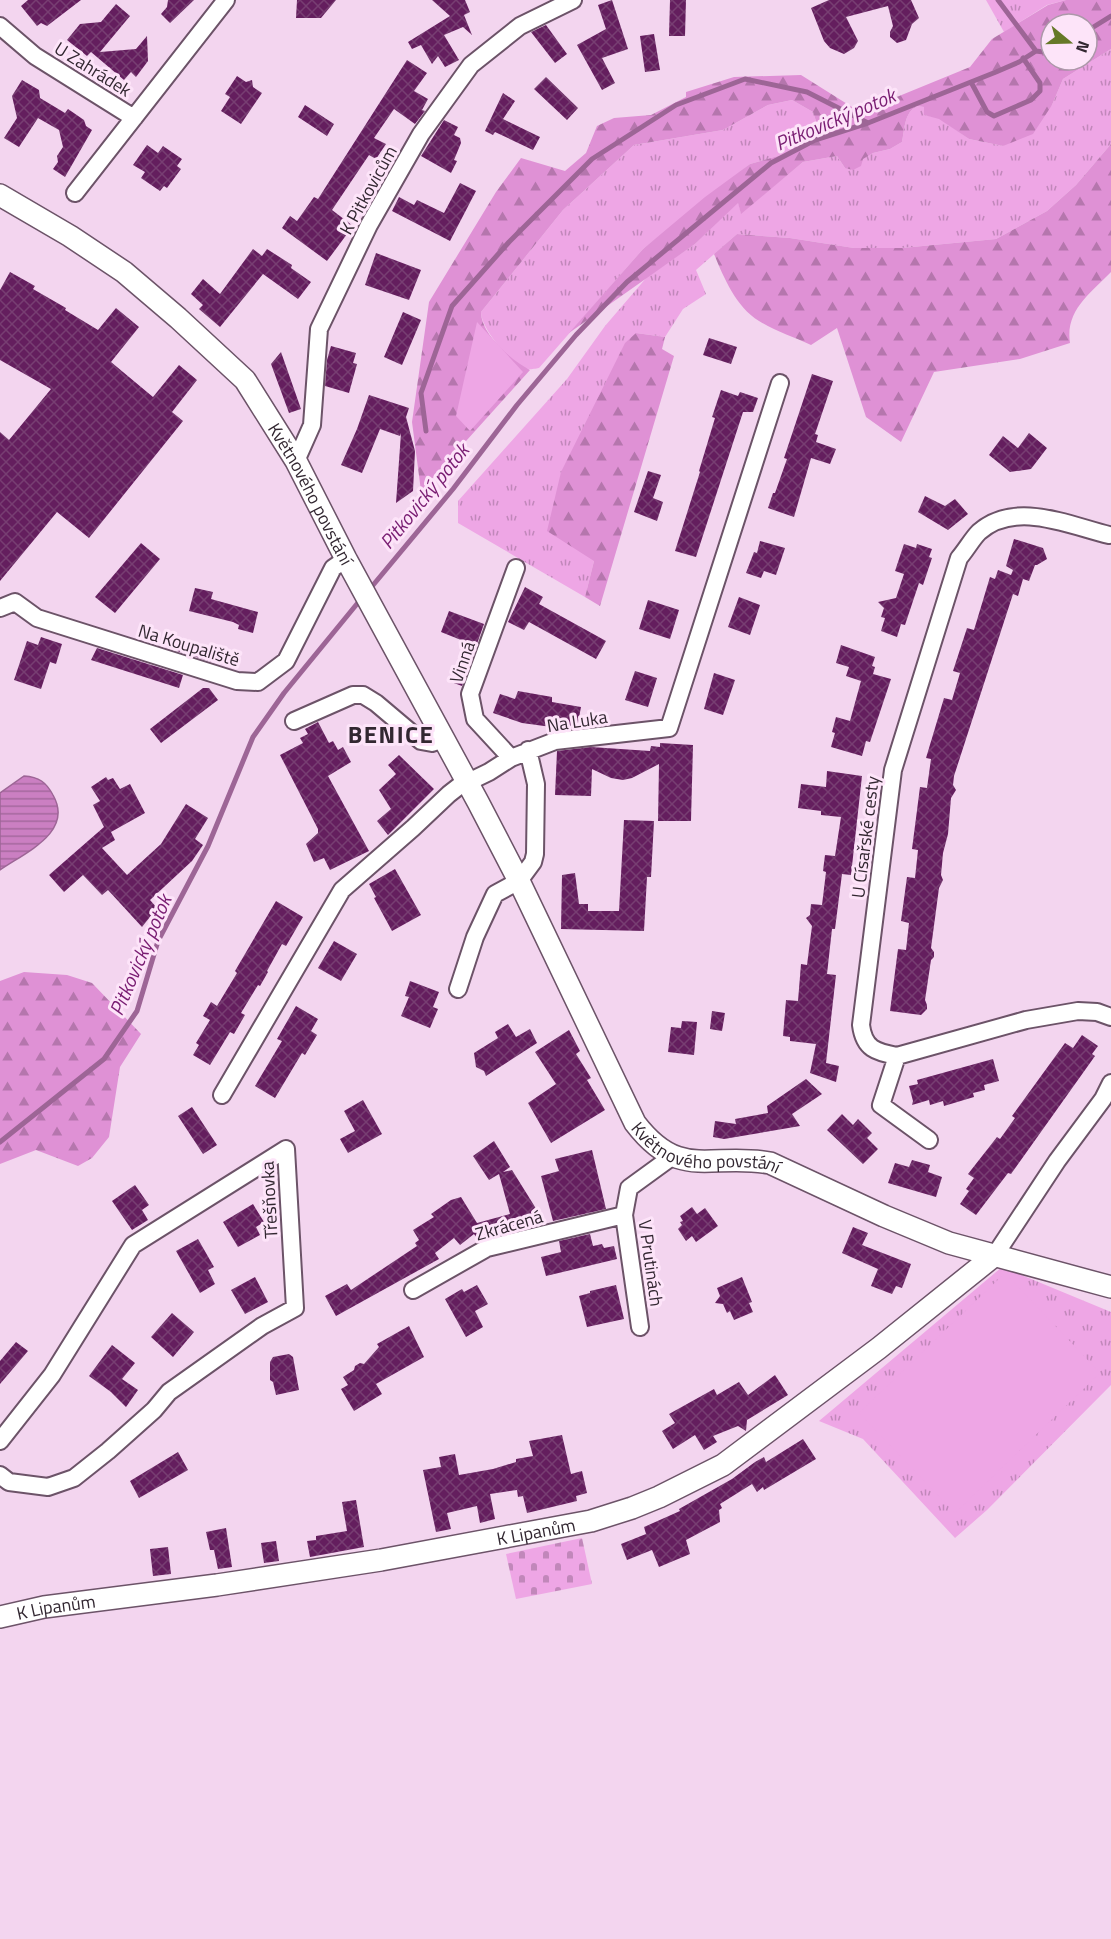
<svg xmlns="http://www.w3.org/2000/svg" width="1111" height="1939" viewBox="0 0 1111 1939" font-family="'Titillium Web',sans-serif">
<defs>
<pattern id="grass-tufts" width="24" height="20" patternUnits="userSpaceOnUse" patternTransform="scale(1.5)"><rect width="24" height="20" fill="#eea6e5"/><path d="M3 7l-1-3M5 7V3M7 7l1-3M15 17l-1-3M17 17v-4M19 17l1-3" fill="none" stroke="#c187ba"/></pattern>
<pattern id="forest-firs" width="22" height="20" patternUnits="userSpaceOnUse" patternTransform="scale(1.5)"><rect width="22" height="20" fill="#df91d5"/><path d="M5 1l3.5 6h-7zM16 11l3.5 6h-7z" fill="#b576ad"/></pattern>
<pattern id="cemetery-stones" width="16" height="16" patternUnits="userSpaceOnUse" patternTransform="scale(1.5)"><rect width="16" height="16" fill="#eea6e5"/><path d="M2 7V4a2 2 0 0 1 4 0v3zM10 15v-3a2 2 0 0 1 4 0v3z" fill="#c187ba"/></pattern>
<pattern id="water-rules" width="6" height="5" patternUnits="userSpaceOnUse" patternTransform="scale(1.5)"><rect width="6" height="5" fill="#cb7fc2"/><path d="M0 2.5h6" fill="none" stroke="#a5689e"/></pattern>
<pattern id="building-cross-hatch" width="8" height="8" patternUnits="userSpaceOnUse" patternTransform="scale(1.5)"><rect width="8" height="8" fill="#641e5e"/><path d="M0 0l8 8M0 8l8-8" fill="none" stroke="#773e72"/></pattern>
</defs>
<rect width="100%" height="100%" fill="#f3d5ef"/>
<path fill="url(#grass-tufts)" d="M986,0H1066L1047,5L1004,32Z
M1111,49V144L1076,185L1047,211L996,239L902,248H854L790,238L737,234L696,270L706,294L683,309L665,337L636,333L594,561L585,597L458,523V501L567,379L605,326L647,277L695,244L738,202L741,213L803,162L837,156L845,168L873,153L890,149L902,142C905,128 904,113 917,106L924,107V115L939,118L969,139L1003,146L1052,105L1063,79Z
M792,100L813,112L818,127L792,152L750,164L643,249L539,368C538,368 530,370 529,369C512,366 481,329 481,312L563,210L634,145L723,130L768,105Z
M1002,1267L1111,1312V1385L987,1510L955,1538L863,1439L819,1421Z"/>
<path fill="url(#forest-firs)" fill-rule="evenodd" d="M1066,0H1111V49L1063,79L1052,105L1033,134L1003,146L969,139L939,119L924,115V107L917,106C904,113 905,128 902,142L890,149L873,153L863,159L861,166L853,170L845,168L837,156L803,162L741,214L738,203L695,244L569,333L643,249L705,197L750,164L792,152L818,127L813,112L792,100L768,105L723,130L634,145L563,210L481,312C481,334 511,360 530,370L421,491L412,422L429,302L496,192L521,158L565,171L586,153L597,126L614,118L651,115L686,97V92L734,77L801,75L860,112L970,67L992,39L1048,5ZM1051,24H1087V60H1051Z
M1111,144V272C1091,293 1065,310 1070,343L1020,359L934,372L901,442L866,417L837,328L811,345C794,337 775,331 759,321C736,307 724,278 714,254L737,234L790,238L854,248H902L996,239L1047,211L1076,185Z
M636,333L665,337L662,349L674,356L600,606L585,597L594,561L547,531L561,472L625,343Z
M24,972L67,975L92,983L141,1034L120,1067L109,1137L92,1158L78,1166L36,1150L0,1164V981Z"/>
<path fill="url(#cemetery-stones)" d="M582,1538L592,1584L516,1599L506,1554Z"/>
<path fill="#eea6e5" d="M477,322L523,372L470,431L456,416Z
M1005,1273L1100,1373L955,1513L859,1413Z"/>
<path fill="url(#water-rules)" stroke="#9d6596" stroke-width="1.5" d="M24,776C39,777 46,782 53,795C74,832 26,852 0,870V793Z"/>
<g fill="none" stroke-linecap="round" stroke-linejoin="round">
<path stroke="#9d6596" stroke-width="5" d="M998,0L1036,51
M1087,31L1111,16
M971,82L987,112L994,116L1031,100L1040,91V83L1023,58
M426,431L421,393L452,306L509,242L592,159L676,105L745,79L807,92L868,123
M369,590L453,489L517,405L576,335L627,282L771,163L815,140L868,123L996,72L1019,62L1036,51L1051,53
M0,1142L104,1059L137,1011L158,941L208,846L253,737L284,693L361,599"/>
</g>
<path fill="url(#building-cross-hatch)" d="M28,0H81L47,26L41,23L37,26L21,6Z
M168,0H194L170,23L161,14L167,7Z
M297,0H336L321,18H296Z
M432,0H465L470,12L464,15L472,35L463,27L444,35L459,60L445,67L438,56L432,64L421,45L412,49L408,42L450,16Z
M612,0L628,49L602,58L615,83L602,90L577,45L606,29L598,5Z
M670,0H686L685,36H669Z
M829,0H911L919,18L912,24L906,40L897,43L890,37V32L893,26L888,6L846,17L858,41L854,48L844,54L830,48L824,41L811,8Z
M116,4L130,16L100,52L136,49L147,36L148,61L136,77L131,72L124,80L91,52L87,56L67,40L80,24L101,22Z
M546,25L567,54L555,63L531,32Z
M654,34L660,70L645,72L640,36Z
M407,60L427,73L414,91L428,99L422,110L425,111L415,124L394,109L374,138L386,144L376,159L369,155L332,210L353,226L327,261L282,228L290,216L297,221L314,197L318,199Z
M237,76L246,82L252,80L253,87L262,93L241,124L221,111L230,97L225,94Z
M546,77L578,108L567,120L534,89Z
M22,80L39,90L40,98L65,113L68,109L84,120L86,126L92,130L65,177L53,169L58,162L57,156L63,147L59,130L38,118L19,147L4,138L17,118L12,96Z
M503,93L515,101L503,119L540,137L533,150L495,132L493,135L485,131Z
M305,105L334,124L327,136L298,117Z
M444,120L458,127L454,135L460,138L461,143L454,160L457,161L451,173L421,156Z
M147,145L158,153L163,146L182,159L177,166L181,169L167,188L164,186L160,191L141,178L145,172L133,165Z
M460,183L476,191L450,241L392,211L399,197L414,205L417,200L444,213Z
M253,249L262,256L267,249L292,265L291,268L311,282L298,299L263,274L220,327L199,309L203,305L191,294L203,279L220,294Z
M376,253L421,270L409,300L365,285Z
M10,272L35,286L33,289L66,308L65,310L98,330L116,308L139,327L111,362L153,397L179,365L197,380L172,412L183,421L89,538L57,512L0,581V432L9,440L51,389L0,360V290Z
M403,312L421,320L402,365L384,357Z
M709,338L737,347L731,364L703,355Z
M331,346L356,353L353,363L357,364L349,393L325,386L327,360Z
M281,352L301,409L289,413L271,364Z
M812,374L833,381L815,434L818,435L816,442L836,449L830,464L811,458L794,517L768,508L773,493H775L787,459L784,458Z
M721,390L738,396L740,392L758,398L753,412H743L696,557L675,551L700,472L699,471L715,418L712,417Z
M369,395L409,408L406,417L415,451L413,491L396,503L401,433L400,436L380,429L362,473L341,465L357,429Z
M1029,433L1047,448L1031,469L1010,472L989,455L1003,436L1018,448Z
M648,471L661,475L653,498L663,502L657,521L634,512Z
M925,496L945,506L955,499L968,514L948,530L918,512Z
M1014,539L1043,548L1047,559L1037,565H1035L1029,581L1023,579L1018,596L1013,594L954,776L953,785L956,790L951,798L948,834L943,853L941,875L943,880L939,888L931,948L934,952V957L931,960L925,1000L927,1005V1009L921,1015L890,1011L898,949L906,950L909,923L901,921L907,877L915,878L918,850L912,849L920,787L927,788L931,759L926,758L944,698L952,700L960,673L953,671L967,628L974,630L990,577L995,579L998,570L1011,575L1013,570L1006,566Z
M760,541L785,548L776,575L764,571L761,578L746,573L754,552L757,553Z
M141,543L160,559L115,613L95,597Z
M904,544L916,548L917,544L932,549L929,557L932,558L923,585L919,583L905,625L901,624L897,637L881,631L885,618L881,617L884,608L878,602L896,598L904,574L895,571Z
M525,587L543,597L539,604L606,641L596,659L529,622L524,630L508,622Z
M195,588L213,592L211,599L258,612L253,633L238,629L239,625L233,622L189,611Z
M739,597L760,605L750,635L728,627Z
M648,600L679,610L670,639L639,629Z
M449,611L484,624L462,686L451,682L466,642L441,632Z
M41,637L62,644L56,664L50,662L41,689L14,680L27,641L38,645Z
M177,641L215,652L212,662L174,650Z
M841,645L875,657L872,666L875,667L873,674L891,679L870,742L866,741L862,756L831,747L835,733L832,732L836,717L850,721L861,681L846,676L849,667L836,663Z
M97,648L183,675L179,688L91,660Z
M635,671L657,678L648,707L625,700Z
M714,673L735,680L723,715L704,709Z
M203,688H209L218,700L161,743L150,729Z
M518,691L552,697V702L581,707L577,728L558,730L559,728L522,723L493,713L500,694L515,699Z
M318,722L329,743L333,741L338,750L343,747L351,762L328,776L369,851L330,870L324,858L314,862L306,844L318,833V829L280,755L303,743L300,738L308,734L305,729Z
M660,743L693,745L691,821H658L659,764L632,778L623,780L611,778L592,769L591,796L555,795L557,751L591,747L650,751L651,746L660,747Z
M399,755L434,789L388,835L377,821L391,809L379,790L396,774L388,765Z
M827,771L862,776L851,875L842,874L835,929H832L827,974L836,975L826,1063L839,1066L836,1082L810,1073L816,1044L790,1041V1037L783,1036L786,1000L798,1001L801,964L807,965L812,926L806,918L810,915L811,904L822,905L826,872L823,871L825,855L835,856L841,817L821,815V811L798,808L801,784L826,787Z
M106,777L108,780L113,778L120,789L130,784L145,813L111,832L115,840L102,848L127,875L161,844L186,804L208,818L195,839L203,845L192,861L150,900L157,908L142,927L108,890L102,895L83,875L64,892L49,875L104,827L93,805L100,801L91,787Z
M624,820L654,821L651,877H647L644,931L561,929L562,875L575,873L579,904H588V911H619Z
M395,869L421,915L392,931L374,898L376,897L369,884Z
M276,901L303,917L286,946L282,944L267,971L268,972L260,986L258,985L241,1013L245,1015L234,1034L230,1032L210,1065L193,1055L199,1045L196,1043L210,1020L203,1016L211,1002L217,1006L237,973L235,971Z
M334,941L357,954L341,981L318,968Z
M410,981L439,992L433,1007L438,1009L430,1028L401,1016L409,997L405,996Z
M296,1006L318,1019L311,1031L317,1035L305,1055L302,1053L275,1098L255,1086L282,1041L277,1039Z
M712,1011L725,1013L722,1031L710,1029Z
M682,1021L697,1022L694,1055L668,1052L671,1027L681,1028Z
M508,1024L516,1037L530,1029L537,1043L486,1076L484,1071L476,1067L474,1053L498,1038L495,1032Z
M569,1030L580,1051L576,1054L591,1078L587,1080L605,1110L551,1143L528,1103L556,1084L535,1052Z
M1082,1035L1098,1046L1092,1054L1095,1056L1011,1174L1008,1173L976,1215L960,1204L969,1191L966,1189L974,1178L968,1174L997,1137L1000,1139L1015,1118L1012,1116L1065,1043L1073,1048Z
M993,1059L999,1081L984,1085L985,1090L973,1093L974,1097L944,1106L943,1101L930,1105L929,1100L912,1105L913,1101L909,1086L918,1084L917,1080Z
M806,1079L822,1094L792,1114L800,1126L724,1139L713,1137L715,1121L736,1124L735,1119L768,1113L767,1106Z
M363,1100L382,1134L348,1153L340,1139L355,1131L344,1111Z
M192,1107L217,1145L203,1154L178,1116Z
M842,1114L853,1125L858,1119L872,1133L867,1138L878,1149L863,1164L827,1130Z
M494,1141L510,1167L503,1172L512,1170L545,1223L479,1241L474,1234L460,1245L454,1238L435,1253L439,1259L336,1316L325,1296L347,1284L351,1290L417,1246L415,1243L419,1240L413,1230L434,1217L431,1214L451,1200L461,1197L477,1223L510,1214L499,1174L489,1180L473,1156Z
M592,1150L606,1209L553,1221L541,1176L559,1171L555,1159Z
M912,1160L930,1165L928,1172L942,1177L936,1197L888,1183L895,1163L909,1167Z
M135,1185L149,1205L142,1210L148,1220L132,1230L112,1201Z
M253,1204L264,1222L256,1227L260,1235L238,1247L223,1222Z
M692,1207L697,1214L705,1208L718,1226L696,1242L692,1236L686,1241L678,1229L682,1225L680,1222L683,1221L680,1216Z
M853,1227L868,1233L862,1245L911,1264L902,1288L896,1286L892,1294L871,1286L878,1269L842,1253Z
M590,1234L593,1246L602,1244L604,1248L614,1246L617,1259L546,1276L541,1257L561,1252L559,1241Z
M198,1239L214,1267L208,1270L215,1284L200,1293L176,1251Z
M255,1277L268,1302L245,1314L231,1290Z
M742,1277L752,1302L749,1303L753,1312L734,1320L730,1311L727,1313L723,1304L715,1303L720,1296L717,1288Z
M477,1285L488,1304L475,1311L483,1327L466,1337L445,1299L462,1289L464,1292Z
M616,1285L624,1319L587,1327L579,1296L590,1293V1291Z
M172,1313L194,1332L173,1357L151,1337Z
M409,1326L424,1357L376,1384L382,1394L354,1411L341,1389L348,1385L343,1377L354,1370L355,1366L360,1363L364,1364L379,1347L377,1344Z
M16,1342L28,1351L0,1384V1361Z
M112,1345L135,1363L122,1379L138,1390L126,1407L111,1392L89,1376Z
M289,1354L293,1357L299,1390L276,1395L273,1382L270,1380V1362L273,1357Z
M775,1375L788,1395L747,1420L746,1431L738,1426L713,1436L717,1442L704,1450L695,1435L673,1449L662,1431L675,1423L669,1414L714,1389L717,1395L739,1382L748,1395Z
M562,1435L571,1474L582,1471L587,1493L576,1496L577,1501L527,1513L523,1496L518,1497L517,1490L490,1494L495,1519L480,1523L477,1506L447,1513L451,1529L436,1532L423,1470L441,1467L439,1457L455,1454L459,1475L493,1469L516,1462V1459L533,1456L529,1441Z
M803,1439L816,1459L764,1490L763,1487L757,1492L752,1484L720,1504L722,1508L719,1510L720,1522L686,1540L690,1554L659,1567L652,1550L627,1560L621,1544L646,1534L644,1527L680,1511L679,1509L732,1479L755,1462L764,1457L766,1462Z
M178,1452L188,1470L139,1498L130,1481Z
M356,1500L364,1547L310,1557L307,1541L316,1540V1536L347,1531L342,1502Z
M226,1528L232,1567L218,1569L214,1550H210L206,1532Z
M276,1541L279,1561L264,1563L261,1543Z
M168,1547L171,1574L153,1576L150,1549Z"/>
<g fill="none" stroke-linecap="round" stroke-linejoin="round">
<defs>
<path id="minor" d="M0,26L35,56L134,118
M75,193L226,0
M296,461L312,425L319,329L369,225L421,134L471,65L520,26L573,0
M1109,535C1068,525 1015,500 979,532C972,539 966,550 959,558L893,770L861,1025C864,1049 876,1052 897,1056L1026,1020L1078,1011L1097,1012L1111,1017
M0,608L15,602L37,618L237,681L258,682L286,661L333,568L346,559
M294,721L353,695H363L376,703L421,741L432,743L444,739
M511,758L475,719L470,694L516,568
M458,989L475,937L495,894L519,881L533,862L535,854L536,784L528,750
M897,1056L881,1105L929,1140
M222,1095L342,890L413,828L449,794L458,787L489,772L511,758L555,741L669,728L780,383
M995,1255L1057,1161L1103,1099L1111,1083
M413,1290L487,1248L624,1215
M640,1327L624,1215L629,1188L673,1156
M0,1441L52,1375L133,1245L286,1149L295,1308L262,1326L169,1392L154,1410L108,1451L74,1478L48,1487L9,1482L0,1475"/>
<g id="tertiary">
<path id="s1" d="M0,195L70,236L124,272L178,318L245,380L296,461L346,559L478,802L519,881L635,1123C680,1182 711,1152 770,1163L884,1216L949,1243L1111,1287"/>
<path id="s2" d="M0,1617L44,1607L217,1585L381,1560L591,1521L632,1508L659,1497L723,1465L879,1348L995,1255"/>
</g>
</defs>
<use href="#minor" stroke="#6c5368" stroke-width="20"/>
<use href="#tertiary" stroke="#6c5368" stroke-width="24"/>
<use href="#minor" stroke="#fff" stroke-width="16"/>
<use href="#tertiary" stroke="#fff" stroke-width="21"/>
</g>
<g text-anchor="middle" dominant-baseline="central" stroke-width="6" stroke-linejoin="round" paint-order="stroke">
<g font-size="18" fill="#322731" stroke="#fde4f9">
<text transform="translate(93 69) rotate(32)">U Zahrádek</text>
<text transform="translate(368 190) rotate(-61)">K Pitkovicům</text>
<text stroke="none"><textPath href="#s1" startOffset="440">Květnového povstání</textPath></text>
<text transform="translate(189 645) rotate(17)">Na Koupaliště</text>
<text transform="translate(462 662) rotate(-71)">Vinná</text>
<text transform="translate(577 721) rotate(-9)">Na Luka</text>
<text transform="translate(865 837) rotate(-83)">U Císařské cesty</text>
<text stroke="none"><textPath href="#s1" startOffset="1228">Květnového povstání</textPath></text>
<text transform="translate(269 1200) rotate(-93)">Třešňovka</text>
<text transform="translate(509 1225) rotate(-16)">Zkrácená</text>
<text transform="translate(651 1263) rotate(82)">V Prutinách</text>
<text stroke="none"><textPath href="#s2" startOffset="543">K Lipanům</textPath></text>
<text stroke="none"><textPath href="#s2" startOffset="57">K Lipanům</textPath></text>
</g>
<g font-size="20" font-style="italic" fill="#791d72" stroke="#fde4f9">
<text transform="translate(835 119) rotate(-23)">Pitkovický potok</text>
<text transform="translate(424 496) rotate(-51)">Pitkovický potok</text>
<text transform="translate(140 955) rotate(-67)">Pitkovický potok</text>
</g>
<g font-size="24" font-weight="bold" letter-spacing="1.5" fill="#322731" stroke="#fde4f9">
<text x="391" y="734">BENICE</text>
</g>
</g>
<g transform="translate(1069 42) rotate(109)"><circle r="28" fill="#fde4f9" stroke="#ac98a9" stroke-width="1.5"/>
<path d="M0-4.5L10 22L0 15L-10 22Z" fill="#667828"/>
<text y="-9" font-size="16" font-weight="bold" text-anchor="middle" fill="#322731">N</text>
</g>
</svg>
